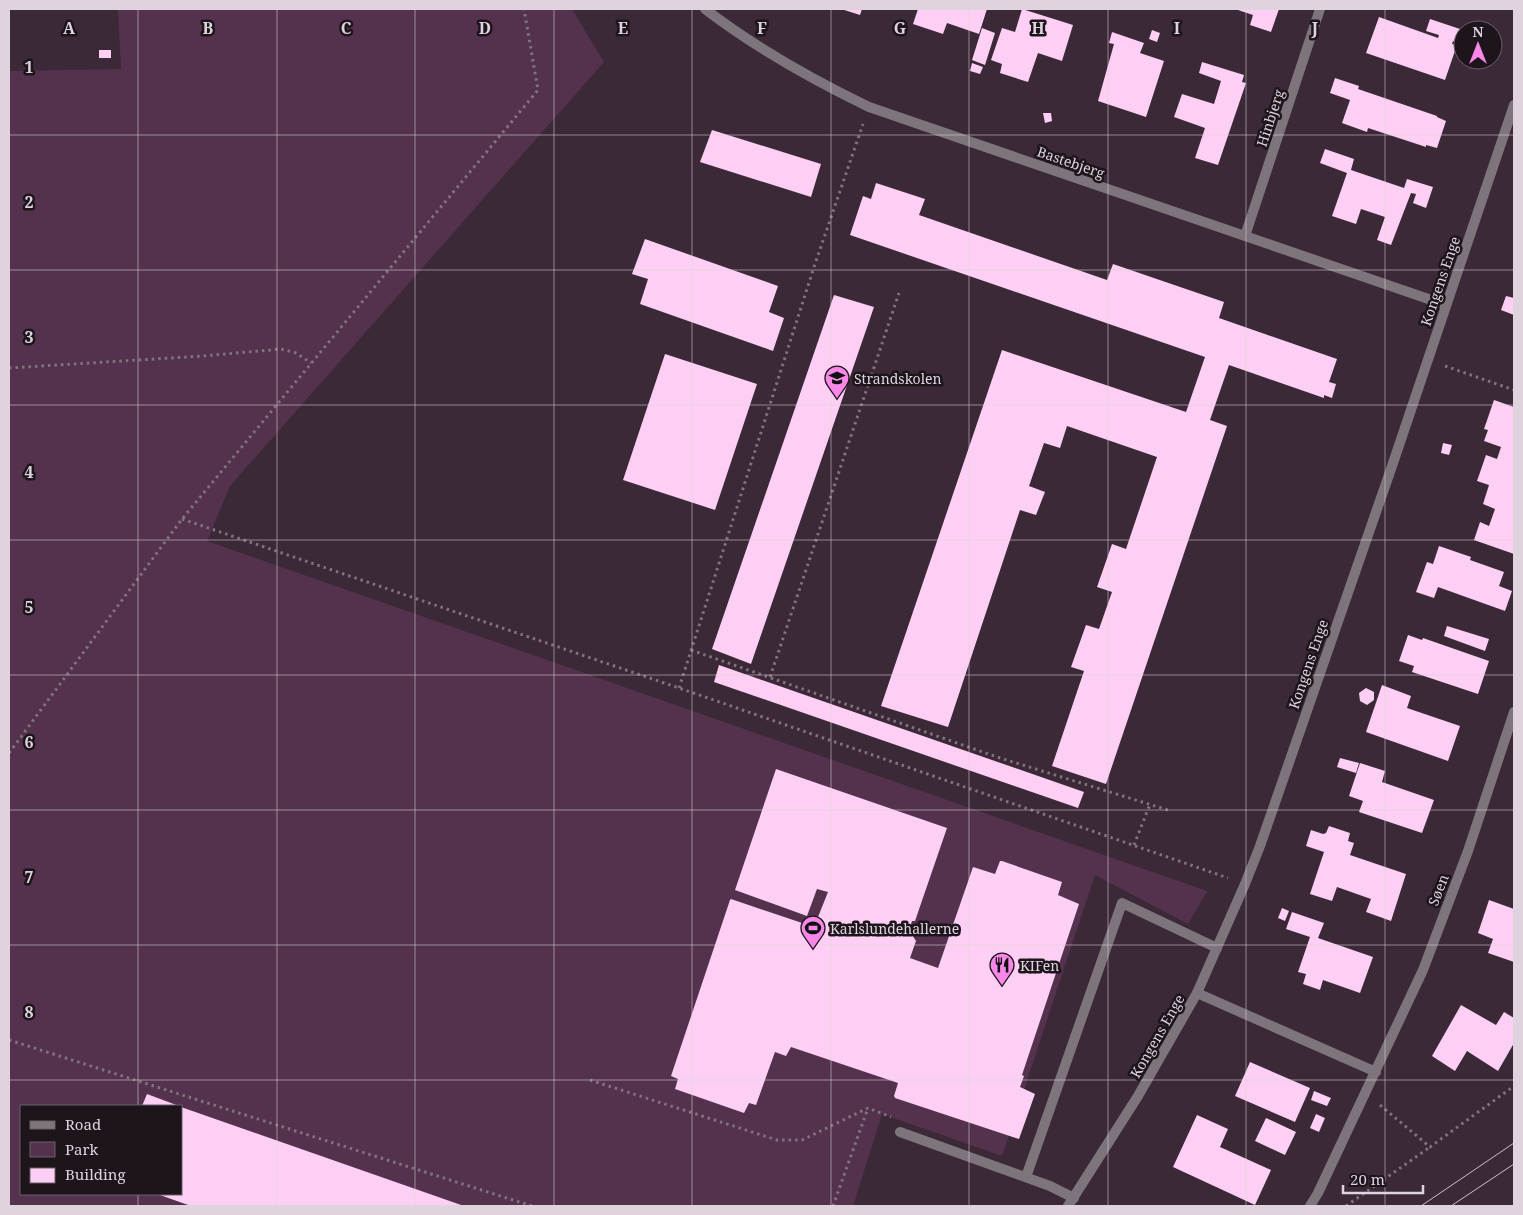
<svg xmlns="http://www.w3.org/2000/svg" width="1523" height="1215" viewBox="0 0 1523 1215" font-family="'Noto Serif',serif">
<rect width="100%" height="100%" fill="#3b2938"/>
<path fill="#54324e" fill-rule="evenodd" d="M118,9H572L604,62L230,486L207,541L1207,891L1188,924L1095,875L1002,1156L882,1114L853,1206H9V71L121,69ZM21,1106H181V1194H21Z"/>
<path fill="#fdcff4" d="M841,9H862L860,15Z
M918,9H987L979,34L947,23L943,34L913,24Z
M1022,9L1073,25L1062,61L1038,53L1028,82L1000,73L1002,64L991,60L1002,28L1015,32Z
M1235,9H1279L1271,32L1250,25L1253,15Z
M1379,17L1438,38L1439,35L1426,31L1430,19L1463,30V44L1453,41L1452,44L1457,45L1445,80L1366,53Z
M982,28L995,33L985,65L972,60Z
M1152,30L1160,33L1157,42L1149,39Z
M1112,32L1144,43L1140,53L1164,61L1146,117L1098,101L1114,44L1109,43Z
M99,50H111V58H99Z
M1202,62L1244,75L1242,82L1246,83L1218,165L1195,158L1205,128L1174,117L1182,94L1214,104L1221,81L1199,73Z
M972,63L983,67L980,74L970,71Z
M1335,78L1359,86L1358,89L1437,116V117L1446,121L1437,148L1426,145V147L1368,128L1367,132L1342,123L1350,100L1330,93Z
M1043,113H1051L1052,121L1045,123Z
M712,130L821,164L811,197L700,162Z
M1325,149L1354,159L1351,170L1404,188L1407,179L1433,187L1426,208L1413,203L1416,194L1411,193L1391,245L1377,240L1385,217L1361,209L1356,224L1332,216L1347,173L1320,163Z
M876,183L925,199L919,215L1107,280L1113,264L1224,302L1219,318L1337,359L1329,382L1336,384L1332,398L1324,395V398L1229,365L1210,420L1227,426L1106,784L1052,766L1084,671L1071,667L1086,625L1099,629L1112,592L1097,587L1112,544L1126,549L1157,457L1067,426L1060,448L1044,443L1029,486L1045,492L1036,515L1020,510L948,727L881,706L1002,350L1186,412L1205,357L850,235L863,196L871,199Z
M645,239L778,286L769,312L784,318L773,351L640,304L648,279L632,274Z
M834,295L874,307L751,664L712,649Z
M1506,296L1514,298V315L1501,310Z
M665,354L757,384L715,510L623,480Z
M1494,400L1514,407V554L1474,540L1480,522L1489,526L1495,509L1483,504L1489,485L1477,481L1486,455L1497,459L1501,447L1484,441L1488,430L1484,429Z
M1443,443L1452,445L1449,455L1441,453Z
M1439,546L1471,557L1470,560L1504,572L1499,586L1512,591L1505,611L1438,587L1434,598L1416,592L1427,562L1433,564Z
M1447,626L1489,639L1485,651L1444,636Z
M1408,635L1422,640L1423,638L1489,661L1478,694L1412,672L1414,666L1399,661Z
M719,665L1084,792L1078,808L714,682Z
M1382,685L1411,696L1407,708L1460,726L1448,761L1366,732Z
M1366,688L1374,692V700L1367,705L1360,701L1359,693Z
M1340,758L1359,763L1356,773L1337,767Z
M1360,763L1385,771L1382,782L1434,800L1422,833L1359,812L1363,801L1349,796Z
M776,769L947,828L915,921H912L909,930L916,941L910,958L938,968L973,867L995,874L1000,861H1002L1062,882L1058,895L1079,904L1022,1075L1024,1076L1020,1087L1035,1094L1019,1139L895,1098L894,1096L898,1083L791,1047L786,1056L775,1052L756,1105L749,1103L744,1113L675,1089L678,1079L671,1076L730,900L731,899L814,927L828,892L817,889L807,916L735,890Z
M1329,826L1350,833L1348,841L1354,843L1350,855L1406,874L1391,921L1366,912L1371,899L1337,887L1332,901L1310,894L1324,852L1306,846L1311,830L1323,834L1326,833Z
M1489,900L1514,909V962L1488,953L1493,939L1478,933Z
M1282,908L1289,911L1285,921L1278,918Z
M1292,912L1324,923L1318,938L1373,957L1360,993L1323,980L1320,990L1303,984L1306,974L1298,972L1310,937L1286,929Z
M1461,1005L1496,1025L1504,1012L1514,1018V1043L1498,1071L1467,1051L1455,1071L1432,1056Z
M1250,1062L1310,1088L1295,1122L1235,1096Z
M1314,1091L1331,1098L1327,1106L1311,1100Z
M147,1094L179,1106H142Z
M181,1107L464,1206H191L157,1194H181Z
M1316,1114L1325,1118L1319,1132L1310,1128Z
M1197,1115L1228,1129L1220,1147L1271,1170L1255,1205L1173,1167Z
M1266,1118L1296,1132L1285,1155L1255,1141Z"/>
<g fill="none" stroke-linecap="round" stroke-linejoin="round">
<path stroke="#81727e" stroke-width="3" stroke-dasharray="2.5 4" stroke-linecap="butt" d="M1445,366L1514,390
M9,368L203,356L281,349L296,353L311,363
M182,519L679,688L1228,878
M691,650L997,757L1168,810
M770,677L899,293
M679,688L815,264L863,124
M9,753L182,519L538,90L524,9
M1134,845L1150,804
M9,1040L532,1206
M590,1080L777,1140H802L868,1108L891,1117
M1380,1105L1430,1147L1514,1086
M833,1206L868,1108
M1346,1206L1430,1147"/>
<path stroke="#7e747c" stroke-width="10" d="M900,1132L1050,1186L1074,1198
M1026,1177L1122,903L1217,948"/>
<path stroke="#7e747c" stroke-width="10" d="M1245,236L1320,9
M1197,993L1376,1072
M1310,1206L1318,1193L1423,970L1468,851L1514,712"/>
<path stroke="#7e747c" stroke-width="10" d="M705,9C756,48 811,79 869,107L1446,305
M1068,1206L1138,1096L1197,993L1245,884L1260,846L1391,469L1514,105"/>
<path stroke="#cabec8" stroke-width="1" d="M1421,1206L1514,1143
M1451,1206L1514,1164"/>
</g>
<path fill="none" stroke="#dfd4dd" stroke-width="1" stroke-opacity="0.55" d="M138,9V1106M277,9V1206M415,9V1206M554,9V1206M692,9V1206M831,9V1206M969,9V1206M1108,9V1206M1246,9V1206M1385,9V1206M9,135H1514M9,270H1514M9,405H1514M9,540H1514M9,675H1514M9,810H1514M9,945H1514M9,1080H1514M138,1194V1206"/>
<defs>
<symbol id="school-pin" viewBox="-11 -11 22 30"><path d="M0 17L-7.5 6A9.5 9.5 0 1 1 7.5 6Z" fill="#f987e9" stroke="#1d151b"/><path d="M0-5L7-2L0 1L-7-2ZM-4 1L0 2.5L4 1V4Q0 6-4 4Z" fill="#111"/></symbol>
<symbol id="stadium-pin" viewBox="-11 -11 22 30"><path d="M0 17L-7.5 6A9.5 9.5 0 1 1 7.5 6Z" fill="#f987e9" stroke="#1d151b"/><path d="M0-5a6.5 5 0 1 0 0 10a6.5 5 0 1 0 0-10ZM-3.5-1.8h7v3.6h-7Z" fill="#111"/></symbol>
<symbol id="restaurant-pin" viewBox="-11 -11 22 30"><path d="M0 17L-7.5 6A9.5 9.5 0 1 1 7.5 6Z" fill="#f987e9" stroke="#1d151b"/><path d="M-5-6h1v4h1v-4h1v4h1v-4h1v5L-1.5 .5V6h-2V.5L-5-1ZM5-6V6H3V1.5H1.5Q1.5-4 5-6Z" fill="#111"/></symbol>
</defs>
<g fill-rule="evenodd">
<use href="#school-pin" x="823" y="364" width="28" height="38"/>
<use href="#stadium-pin" x="799" y="914" width="28" height="38"/>
<use href="#restaurant-pin" x="988" y="951" width="28" height="38"/>
</g>
<g text-anchor="middle" dominant-baseline="central" stroke-width="5" stroke-linejoin="round" paint-order="stroke">
<g font-size="14" fill="#dfd4dd" stroke="#1d151b">
<text transform="translate(1270 118) rotate(-72)">Hinbjerg</text>
<text transform="translate(1071 162) rotate(19)">Bastebjerg</text>
<text transform="translate(1440 281) rotate(-71)">Kongens Enge</text>
<text transform="translate(1308 664) rotate(-71)">Kongens Enge</text>
<text transform="translate(1438 890) rotate(-69)">Søen</text>
<text transform="translate(1157 1036) rotate(-60)">Kongens Enge</text>
</g>
<g font-size="14" fill="#dfd4dd" stroke="#1d151b" text-anchor="start">
<text x="854" y="378">Strandskolen</text>
<text x="830" y="928">Karlslundehallerne</text>
<text x="1020" y="965">KIFen</text>
</g>
</g>
<g font-size="16" text-anchor="middle" font-weight="bold" fill="#dfd4dd" stroke="#1d151b" stroke-width="5" stroke-linejoin="round" paint-order="stroke">
<text x="69" y="34">A</text>
<text x="208" y="34">B</text>
<text x="346" y="34">C</text>
<text x="485" y="34">D</text>
<text x="623" y="34">E</text>
<text x="762" y="34">F</text>
<text x="900" y="34">G</text>
<text x="1038" y="34">H</text>
<text x="1177" y="34">I</text>
<text x="1315" y="34">J</text>
<text x="29" y="73">1</text>
<text x="29" y="208">2</text>
<text x="29" y="343">3</text>
<text x="29" y="478">4</text>
<text x="29" y="613">5</text>
<text x="29" y="748">6</text>
<text x="29" y="883">7</text>
<text x="29" y="1018">8</text>
</g>
<rect width="1523" height="1215" fill="none" stroke="#dfd4dd" stroke-width="20"/>
<rect x="20" y="1105" width="162" height="90" fill="#1d151b" stroke="#6b6169"/>
<rect x="30" y="1121" width="25" height="8" fill="#7e747c" stroke="#6b6169"/>
<text x="65" y="1130" font-size="15" fill="#dfd4dd">Road</text>
<rect x="30" y="1142" width="25" height="15" fill="#54324e" stroke="#6b6169"/>
<text x="65" y="1155" font-size="15" fill="#dfd4dd">Park</text>
<rect x="30" y="1168" width="25" height="15" fill="#fdcff4" stroke="#6b6169"/>
<text x="65" y="1180" font-size="15" fill="#dfd4dd">Building</text>
<g transform="translate(1478 45)"><circle r="24" fill="#1d151b" stroke="#6b6169"/>
<path d="M0-4L9 19L0 12L-9 19Z" fill="#f987e9"/>
<text y="-8" font-size="14" font-weight="bold" text-anchor="middle" fill="#dfd4dd">N</text>
</g>
<path d="M1343 1185v8h80v-8" fill="none" stroke="#dfd4dd" stroke-width="2.5"/>
<text x="1350" y="1185" font-size="15" fill="#dfd4dd" stroke="#1d151b" stroke-width="4" paint-order="stroke">20 m</text>
</svg>
